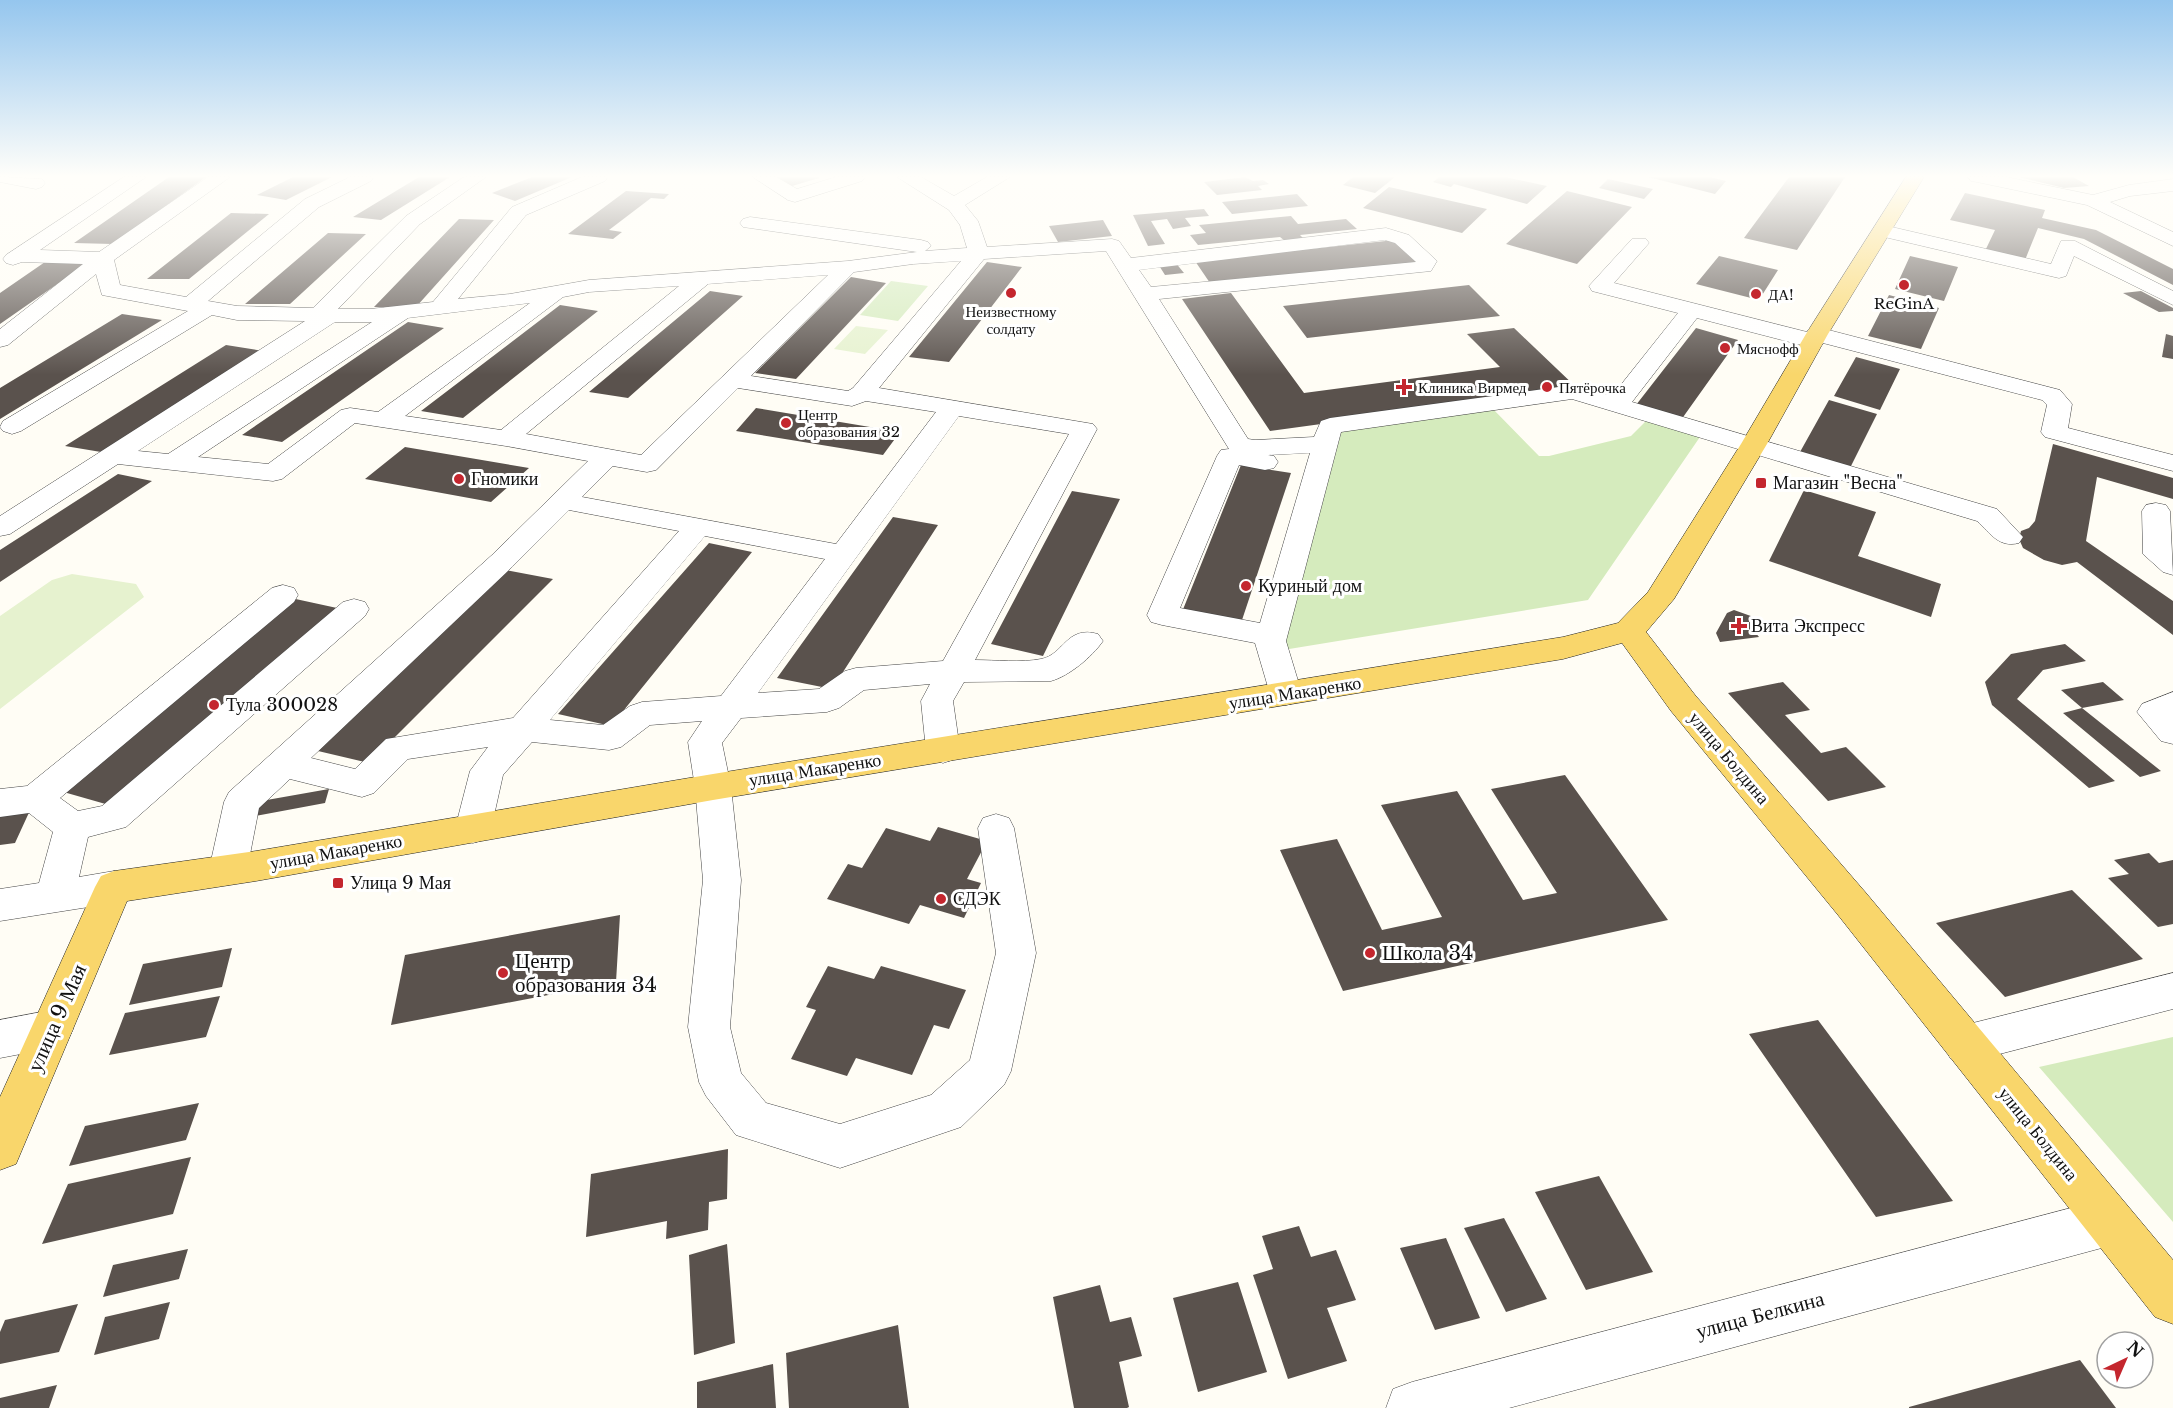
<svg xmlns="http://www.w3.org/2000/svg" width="2173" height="1408" viewBox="0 0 2173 1408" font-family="'Libre Baskerville',serif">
<rect width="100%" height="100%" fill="#fffdf5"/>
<path fill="#d5ebbd" d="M891,281L928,286L898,321L860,315Z
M1492,408L1539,456H1549L1631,436L1648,419L1702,434L1588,600L1283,650L1343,426Z
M2173,1037V1222L2039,1067Z"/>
<path fill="#e6f2cf" d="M856,326L888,330L865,354L834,349Z
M72,574L136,584L144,597L0,709V616L52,580Z"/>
<path fill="#5a524d" d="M169,177H206L113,244L74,243Z
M293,177H332L286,200L257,195Z
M419,177H450L381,220L353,217Z
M532,177H572L515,201L492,193Z
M776,177H819V178L792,186Z
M1245,177L1253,181L1263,180L1269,184L1258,186L1262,190L1217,195L1204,182Z
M1353,177H1395L1375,193L1343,185Z
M1439,177H1505L1547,186L1527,204L1454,184L1451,187L1433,182Z
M1648,177H1710L1726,181L1715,194Z
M1789,177H1845L1797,250L1744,238Z
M2019,177H2073L2089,186L2064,188Z
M1608,179L1653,189L1644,199L1599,188Z
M1389,187L1487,209L1462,233L1363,208Z
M626,191L669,194L664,199L651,198L609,230L622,232L613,239L568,234Z
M1567,191L1632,207L1577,264L1506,244Z
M1965,193L2045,210L2042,218L2096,230L2173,269V285L2084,239L2038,228L2025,260L1985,251L1995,230L1950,220Z
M1297,194L1308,206L1232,214L1222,202Z
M1204,209L1209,216L1185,218L1191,226L1173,229L1167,219L1151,221L1165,244L1148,246L1133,215Z
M231,213L269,214L189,279H147Z
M1291,216L1298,224L1346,219L1357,229L1300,235L1303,238L1285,241L1280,237L1198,245L1190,235L1206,233L1199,225Z
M459,219L494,220L416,307H374Z
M1103,220L1112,236L1058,242L1049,226Z
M328,233L366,234L290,304H245Z
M1395,240L1417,262L1210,283L1195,261Z
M1719,256L1778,270L1759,300L1696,284Z
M1910,256L1958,267L1944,301L1895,289Z
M45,262L86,264L0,324V293Z
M987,262L1022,267L949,362L909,357Z
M1175,262L1184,273L1165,275L1158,264Z
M851,277L886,283L796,379L755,373Z
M1469,285L1500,316L1307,338L1283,306Z
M710,291L743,296L628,398L589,392Z
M2141,291L2173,308V311L2159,312L2123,293Z
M1231,293L1304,393L1500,367L1467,334L1514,328L1578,389L1270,431L1182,299Z
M1889,295L1939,308L1921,349L1868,336Z
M560,305L598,311L463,418L421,411Z
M122,314L162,320L0,419V388Z
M408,322L444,328L282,442L242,435Z
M1696,328L1738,340L1681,420L1636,405Z
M2166,334L2173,336V359L2162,357Z
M226,345L263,351L107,453L65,446Z
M1856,357L1900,369L1880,410L1834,396Z
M1829,400L1877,414L1850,468L1800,452Z
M756,408L900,432L883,455L736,431Z
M2053,444L2173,478V499L2097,477L2086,541L2173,601V635L2077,562L2062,565L2044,560L2023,548L2019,539L2021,531L2029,528L2035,521Z
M405,447L529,468L491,502L365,479Z
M1241,465L1291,473L1241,623L1182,612Z
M118,474L152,481L0,582V550Z
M1804,490L1876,512L1858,556L1941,584L1931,617L1769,561Z
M1072,491L1120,499L1043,656L991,644Z
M893,517L938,525L832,689L777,678Z
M709,543L752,552L611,726L558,714Z
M506,570L553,579L369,763L318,751Z
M291,598L337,608L109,805L60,791Z
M1734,610L1762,620L1755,632L1759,637L1720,642L1716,633L1727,613Z
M2065,644L2086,661L2043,670L2017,699L2115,781L2089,788L1992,705L1985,682L2011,654Z
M1783,682L1810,710L1785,715L1821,753L1846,747L1886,787L1828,801L1728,693Z
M2103,682L2124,700L2082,708L2061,690Z
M2082,708L2161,771L2140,777L2063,713Z
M1565,775L1668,920L1343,991L1280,850L1337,839L1382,930L1442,917L1381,805L1457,791L1523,900L1557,893L1491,789Z
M329,789L325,803L245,818L250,803Z
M32,806L15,843L0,845V810Z
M938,827L987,841L967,879L981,883L964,918L920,905L909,924L827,899L848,864L862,868L886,828L930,841Z
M2149,853L2159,863L2173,860V924L2158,927L2108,878L2129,874L2114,860Z
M2072,890L2143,959L2005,997L1936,923Z
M620,915L616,982L391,1025L405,955Z
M232,948L222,987L129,1005L143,964Z
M828,966L874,979L881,966L966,990L949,1029L934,1025L912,1075L856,1058L847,1076L791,1059L816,1010L806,1007Z
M220,996L206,1037L109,1055L125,1013Z
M1818,1020L1953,1201L1876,1217L1749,1034Z
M199,1103L186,1140L69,1166L85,1126Z
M728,1149L727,1199L709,1202L708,1230L666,1239L667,1221L586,1237L591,1174Z
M191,1157L173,1214L42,1244L68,1184Z
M1599,1176L1653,1272L1586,1290L1535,1192Z
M1504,1218L1547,1299L1506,1312L1464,1228Z
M1299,1226L1311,1257L1336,1250L1356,1300L1327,1308L1347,1361L1288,1379L1253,1275L1273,1269L1262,1236Z
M1446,1238L1480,1318L1435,1330L1400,1248Z
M727,1244L735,1343L694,1355L689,1255Z
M188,1249L179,1279L103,1297L113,1265Z
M1238,1282L1267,1372L1198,1392L1173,1298Z
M1100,1285L1110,1322L1131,1317L1142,1356L1119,1362L1129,1407L1127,1408H1074L1053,1297Z
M170,1302L159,1339L94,1355L105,1317Z
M78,1304L59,1352L0,1364V1332L5,1320Z
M898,1325L909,1408H789L786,1353Z
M2080,1360L2116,1408H1909V1407Z
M773,1364L776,1408H697V1382Z
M57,1385L49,1408H0V1398Z"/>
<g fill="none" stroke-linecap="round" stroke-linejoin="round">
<defs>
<path id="minor" d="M0,177L42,179L45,183L42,187L36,189L0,182Z
M124,177H146L40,250L99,252L208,177H230L114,260L120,285L186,297L305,199L350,177H374L371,181L319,207L208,301L237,306L313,308L406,216L464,177H486L420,224L338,309H370L433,302L512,207L582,177H608L605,181L526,215L458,299L510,294L589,280L848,261L917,252L743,227L740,223L743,219L750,217L921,240L928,242L931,246L925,251L967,248L960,225L949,210L897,177H921L954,196L987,177H1010L965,205L978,221L987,247L1112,239L1119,241L1131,258L1386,228L1409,235L1437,261L1431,271L1159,299L1248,439L1255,440L1314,437L1321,421L1330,418L1573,385L1612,396L1678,313L1592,291L1589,286L1632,239H1646L1649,243L1614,283L1807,332L1809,329L1817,327L2060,390L2072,404L2068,428L2173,455V471L2045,437L2041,432L2047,405L2042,400L1823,343L1821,346L1813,348L1697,318L1632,402L1997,509L2023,537L2019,543C1999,548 1991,534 1977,521L1572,399L1341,432L1286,641L1302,694L1298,702L1286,705L1274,702L1270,694L1255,643L1162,625L1151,622L1147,615L1217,456L1221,450L1229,449L1106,251L984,259L879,388L1093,424L1097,429L975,660C996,660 1021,663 1041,659C1064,655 1066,625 1098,634L1103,641C1092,657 1069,676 1051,681L964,682L953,701L960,750L955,759L943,763L931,759L926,750L921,701L930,684L864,690L839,708L827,712L741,718L722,743L731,787L741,880L730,1027L741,1073L766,1103L840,1124L931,1095L970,1060L996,953L978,828L983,818L996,814L1009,818L1014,828L1036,953L1011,1071L1004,1085L961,1127L840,1168L736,1135L706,1096L699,1082L688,1027L703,880L695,787L688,742L702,721L650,725L621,747L609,750L532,742L503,775L491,829L486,839L473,843L460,839L455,829L470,771L488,747L408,759L374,793L362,797L290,779L259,808L247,870L241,881L228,885L215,881L209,870L224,802L229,792L492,555L588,461L506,446L355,423L282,479L273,481L118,464L10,534L0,536V516L305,321L237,320L212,315L21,431L12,434L3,431L0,427L3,421L188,311L102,295L96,274L8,345L0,347V329L83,264L22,262L13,265L6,263L3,259L6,255ZM1385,240L1395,243L1416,262L1151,287L1139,270ZM961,261L853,388L848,391L751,376L854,272L913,264ZM828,275L641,455L526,434L708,284ZM679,286L501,430L405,416L563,297L589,292ZM530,303L378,412L350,408L341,410L268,464L198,457L408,318ZM335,322H372L168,454L138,451ZM738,388L852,406L866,401L936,412L836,544L582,497L613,466L647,472L656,470ZM959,416L1069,434L943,661L856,668L845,671L819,689L758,693ZM1310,453L1260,623L1180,608L1239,465L1265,470L1274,468L1278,462L1274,456L1268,455ZM569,510L679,531L513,718L386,739L355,769L311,758L512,567ZM705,536L825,559L721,696L642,702L630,706L603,725L550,720Z
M753,177H776L797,189L836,177H865L862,181L795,202L788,200Z
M1968,177H2006L2093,195L2129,185L2173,179V191L2130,196L2110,202L2173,232V246L2087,205L1977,182L1971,181Z
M1883,225L2051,264L2061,241H2075L2173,291V305L2074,256L2066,276L2059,278L1876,235L1873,231L1876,227Z
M2156,503L2166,505L2170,511L2173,575L2163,572L2143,554L2142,511L2146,505Z
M283,585L294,588L298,595L294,602L60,798L78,811L102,806L343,602L354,599L365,602L369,609L365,616L126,827L88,837L79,877L114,871L127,876L133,887L127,898L114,903L0,921V889L39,883L53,832L29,813L0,817V789L27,786L272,588Z
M2173,692V744L2161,741L2137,712L2142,704Z
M2173,973V1009L1965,1063L1950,1058L1944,1044L1950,1030L1965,1025Z
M52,1010L67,1016L73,1029L67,1042L52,1048L0,1058V1020Z
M2109,1198L2126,1205L2133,1222L2126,1239L2109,1246L1509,1408H1386L1393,1389L1412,1382Z"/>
<path id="major" d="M1906,177H1924L1828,334L1767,444L1674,599L1646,632L1695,695L1866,893L2173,1260V1324L2155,1317L1838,915L1671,711L1622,643L1563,659L713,800L256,881L127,901L16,1164L0,1170V1097L95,887L101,876L114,871L256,851L713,774L1563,637L1618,623L1648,592L1741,444L1806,334Z"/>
</defs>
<use href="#minor" stroke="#444" stroke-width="1"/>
<use href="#major" stroke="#222" stroke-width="1"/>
<use href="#minor" fill="#fff" fill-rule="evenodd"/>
<use href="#major" fill="#f9d66b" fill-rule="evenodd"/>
</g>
<linearGradient id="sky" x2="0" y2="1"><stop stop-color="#95c6ee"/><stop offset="0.47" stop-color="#fffefa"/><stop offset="1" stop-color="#fffefa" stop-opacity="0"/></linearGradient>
<rect width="2173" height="375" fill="url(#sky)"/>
<g fill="#c4262e" stroke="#fff" stroke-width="2">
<circle cx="1904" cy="285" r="6"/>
<circle cx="1011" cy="293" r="6"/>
<circle cx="1756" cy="294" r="6"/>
<circle cx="1725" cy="348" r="6"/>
<path d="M1401 378h6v6h6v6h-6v6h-6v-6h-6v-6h6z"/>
<circle cx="1547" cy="387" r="6"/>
<circle cx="786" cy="423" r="6"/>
<circle cx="459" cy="479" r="6"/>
<rect x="1755" y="477" width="12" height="12" rx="3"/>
<circle cx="1246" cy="586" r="6"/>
<path d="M1736 617h6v6h6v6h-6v6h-6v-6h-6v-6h6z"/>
<circle cx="214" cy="705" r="6"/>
<rect x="332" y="877" width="12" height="12" rx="3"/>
<circle cx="941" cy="899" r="6"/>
<circle cx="1370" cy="953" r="6"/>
<circle cx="503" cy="973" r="6"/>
</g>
<g text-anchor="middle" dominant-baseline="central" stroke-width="6" stroke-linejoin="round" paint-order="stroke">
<g font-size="15" fill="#111" stroke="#fff" text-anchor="start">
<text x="1768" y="294">ДА!</text>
<text x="1904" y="303" text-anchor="middle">ReGinA</text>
<text x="1011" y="311" text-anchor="middle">Неизвестному<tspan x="1011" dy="17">солдату</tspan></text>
<text x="1737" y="348">Мяснофф</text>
<text x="1418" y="387">Клиника Вирмед</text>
<text x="1559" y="387">Пятёрочка</text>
<text x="798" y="414">Центр<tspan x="798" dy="17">образования 32</tspan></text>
</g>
<g font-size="18" fill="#111" stroke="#fff" text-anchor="start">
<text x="471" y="479">Гномики</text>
<text x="1773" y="483">Магазин "Весна"</text>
<text x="1258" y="586">Куриный дом</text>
<text x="1751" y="626">Вита Экспресс</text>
<text x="226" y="705">Тула 300028</text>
<text x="350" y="883">Улица 9 Мая</text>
<text x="953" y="899">СДЭК</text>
</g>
<g font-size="18" fill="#111" stroke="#fff">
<text transform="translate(1295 693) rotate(-9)">улица Макаренко</text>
<text transform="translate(1729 758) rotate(50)">улица Болдина</text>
<text transform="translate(815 770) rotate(-9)">улица Макаренко</text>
<text transform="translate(336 852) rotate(-10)">улица Макаренко</text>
<text transform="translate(2038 1134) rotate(51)">улица Болдина</text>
</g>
<g font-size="21" fill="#111" stroke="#fff" text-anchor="start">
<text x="1382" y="953">Школа 34</text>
<text x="515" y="961">Центр<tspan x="515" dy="24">образования 34</tspan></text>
</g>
<g font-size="21" fill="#111" stroke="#fff">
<text transform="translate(57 1018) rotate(-66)">улица 9 Мая</text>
<text transform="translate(1760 1315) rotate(-15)">улица Белкина</text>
</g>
</g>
<g transform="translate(2125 1360) rotate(44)"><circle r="28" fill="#ffffff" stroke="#a0a0a0" stroke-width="1.5"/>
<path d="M0-4.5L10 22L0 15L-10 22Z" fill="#c4262e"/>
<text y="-9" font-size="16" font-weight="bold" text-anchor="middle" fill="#111111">N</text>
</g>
</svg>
